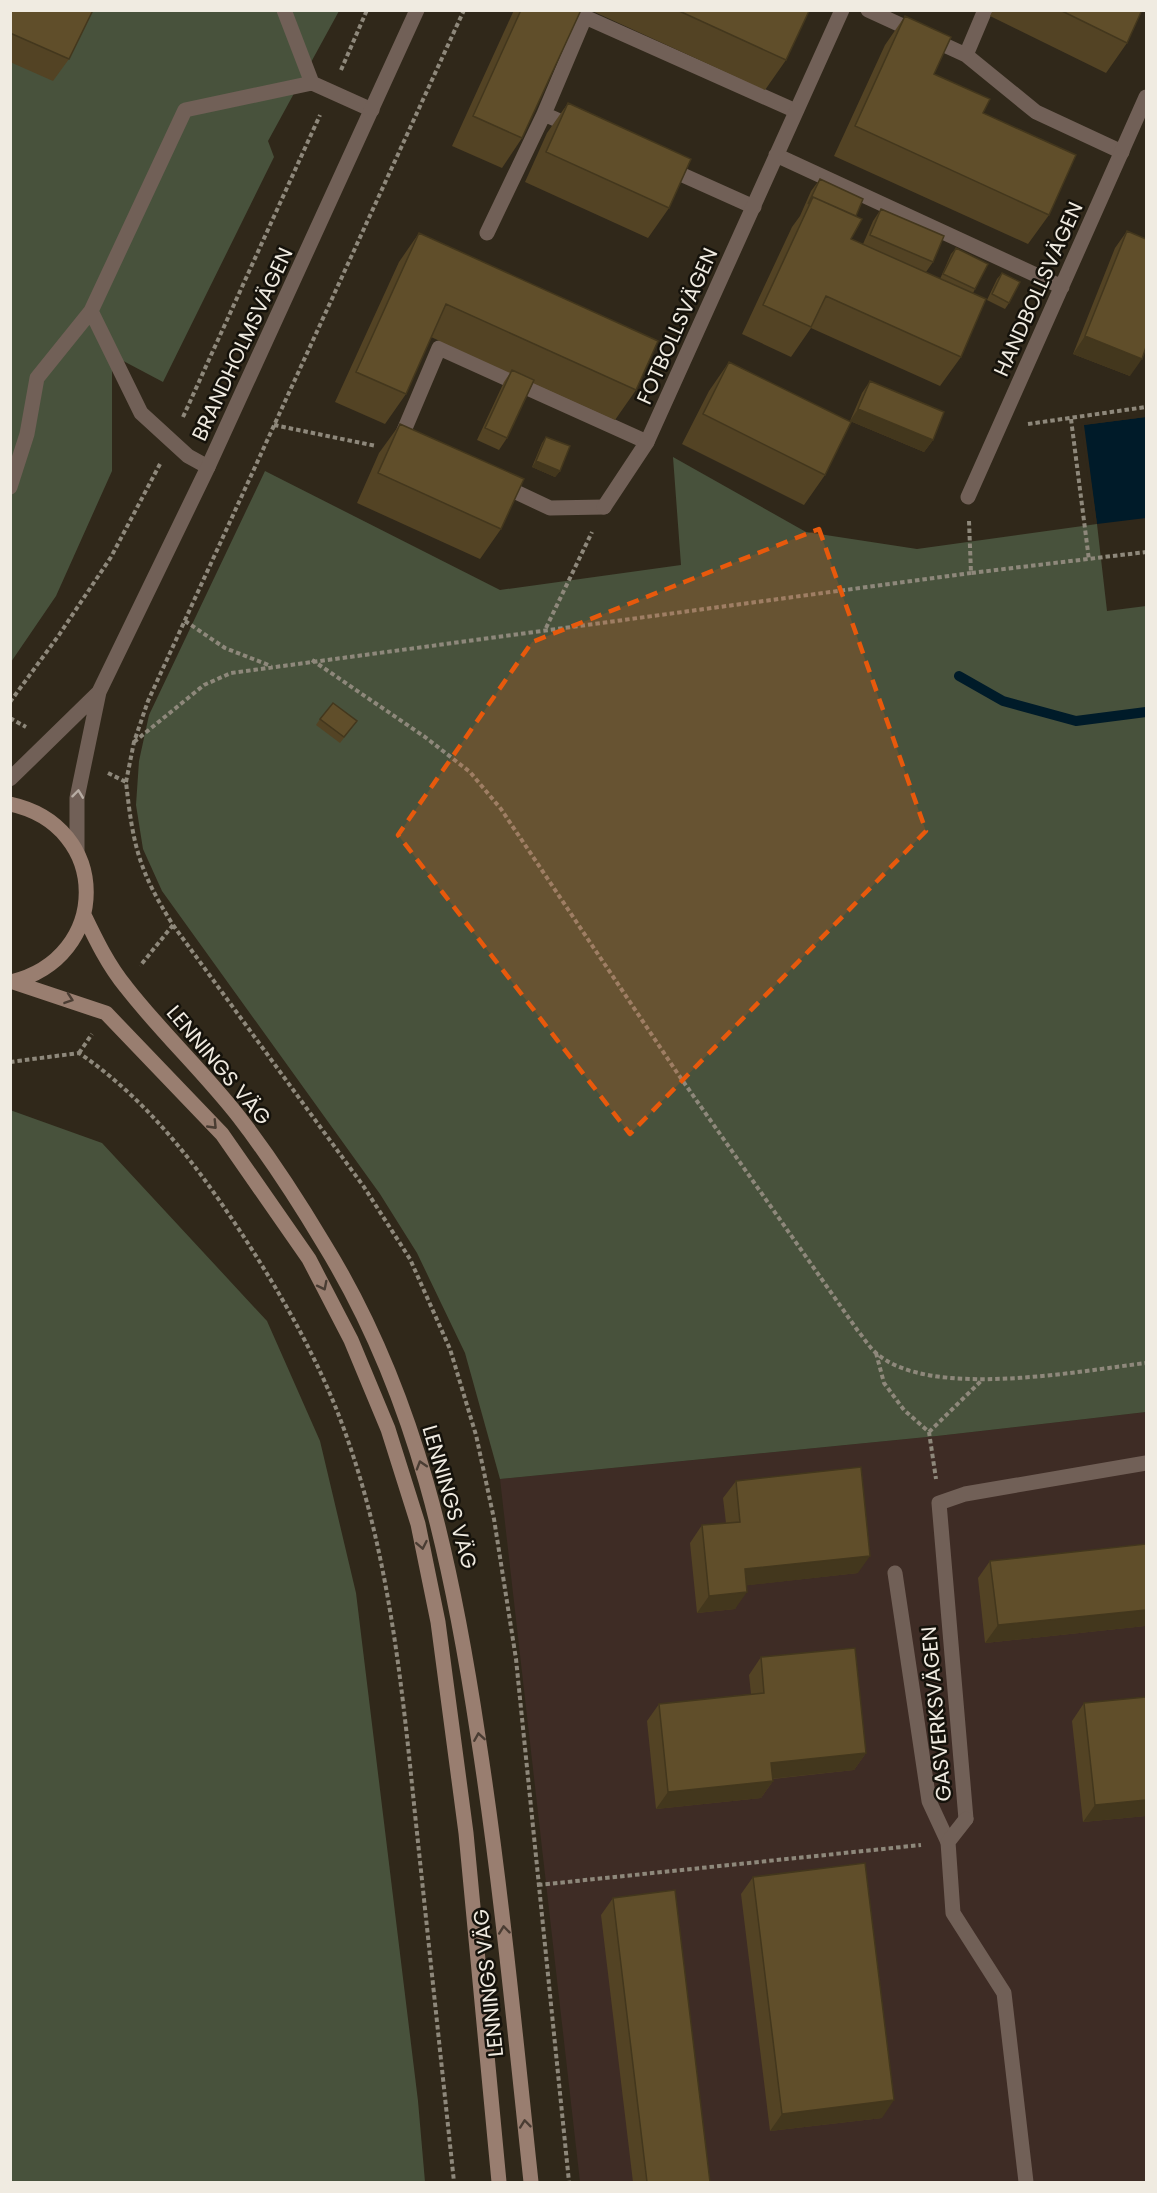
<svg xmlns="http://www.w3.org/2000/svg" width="1157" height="2193" viewBox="0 0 1157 2193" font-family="Poppins,sans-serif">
<rect width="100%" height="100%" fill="#30281a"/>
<path fill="#3e2c25" d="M1146,1412V2182H580L500,1479L937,1436Z"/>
<path fill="#48523c" d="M11,11H339L268,141L274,157L163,382L112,355V471L56,596L11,662Z
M673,457L806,532L917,549L1097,524L1107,611L1146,606V1412L937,1436L500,1479L465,1353L417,1253L380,1194L162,891L143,849L136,805L139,761L149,715L265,471L500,590L681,565Z
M10,1110L102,1143L267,1321L320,1441L356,1593L418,2101L425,2182H11Z"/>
<path fill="#001b29" d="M1146,417V518L1097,524L1083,425Z"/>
<path fill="#30281a" d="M1146,414V417L1084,425L1097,524H1094L1081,424Z"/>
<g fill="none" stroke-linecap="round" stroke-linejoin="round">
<path stroke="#001b29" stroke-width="10" d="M959,676L1003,701L1076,721L1146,712"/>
<path stroke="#8e887b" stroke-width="4" stroke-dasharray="4.5 3" stroke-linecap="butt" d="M341,70L367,10
M183,417L320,115
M1071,419L1089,560
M1028,424L1146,407
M274,425L376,446
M969,521L971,573L1146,552
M185,621L225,648L271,666
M546,628L592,532
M312,660L425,737L470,772L501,809L678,1074L858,1331C864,1338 869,1347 876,1353C929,1400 1079,1371 1146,1363
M10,702L59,635L111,557L160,464
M10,718L26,727
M134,742L204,685L231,673L971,573
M108,773L126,782C133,846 139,871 173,925L140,966
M126,782L134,742L148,701L464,10
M173,925L364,1187L410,1259L450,1349L476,1435L494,1519L516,1659L569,2182
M79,1053L92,1034
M10,1062L79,1053C144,1097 193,1160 236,1225C279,1290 319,1359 345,1432C389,1554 402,1685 415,1814C428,1937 441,2060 454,2182
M876,1353L884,1383L904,1410L929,1432L936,1479
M929,1432L983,1379
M538,1885L921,1845"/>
<path stroke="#716057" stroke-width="15" d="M284,10L312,83
M868,10L966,55L1036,112L1122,152
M966,55L985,10
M573,127L544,114L585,17L796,111
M667,168L754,207
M487,233L544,114
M405,442L400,440L439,348L647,442
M208,467L188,456L141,413L91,311L185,110L312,83L372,110
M501,485L550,508L604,507
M10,487L27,434L37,378L91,311
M895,1573L929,1801L948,1842
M966,1819L939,1503L965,1494L1146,1463"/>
<path stroke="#716057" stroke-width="15" d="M776,155L1062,287
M968,497L1146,97
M604,507L647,442L842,10
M10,779L99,692
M77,852V798L99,692L208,467L417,10
M966,1819L948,1842L953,1913L1004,1993L1026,2182"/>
<path stroke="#997e70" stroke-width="15" d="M10,804C112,826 111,958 11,982
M84,915C96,940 108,965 126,987C161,1032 204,1072 239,1117C269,1156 299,1202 324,1244C417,1395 452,1563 478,1736C501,1884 515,2033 531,2182
M13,982L106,1013L222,1134L309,1259L351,1340L388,1429L418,1524L438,1622L466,1833L499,2182"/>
</g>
<path fill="#534324" d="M10,10L69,59L53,81L10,62Z
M514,10H581L522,138L502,168L452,146Z
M590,10L809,11L786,60L765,90Z
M993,10H1142L1127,43L1106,73L990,16Z
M905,16L934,74L983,113L1049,215L1028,244L834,156L885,45Z
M568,103L669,208L648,238L525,182L547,133Z
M820,179L856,216L851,239L863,244L873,221L881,209L933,262L926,272L940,279L951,254L956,248L975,289L973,293L961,357L940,386L811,328L791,357L742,334L792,227L800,216L811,191Z
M1127,231L1130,376L1073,354L1115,248Z
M419,233L636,390L615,420L533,383L507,438L499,450L477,440L504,382L510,373L431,337L406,394L385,424L335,402L399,262Z
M1002,273L1009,303L1005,309L987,300L997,279Z
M729,362L825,475L804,505L682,444L709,391Z
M870,381L933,440L924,452L850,421L862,393Z
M400,424L501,529L480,559L357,503L379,453Z
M546,437L560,471L555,477L532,467L542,443Z
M320,719L357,721L340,743L316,725Z
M736,1481L858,1573L747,1585L735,1609L697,1613L690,1543L702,1525L726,1523L723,1498Z
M990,1561L1145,1626L985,1643L978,1578Z
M761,1657L866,1753L854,1770L773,1779V1781L761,1798L656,1809L647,1721L659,1704L751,1694L749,1675Z
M1146,1697V1816L1083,1822L1072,1721L1084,1703Z
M753,1877L882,2118L770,2131L741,1894Z
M613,1898L710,2182H633L601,1915Z"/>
<path fill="#43371d" d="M1085,336L1142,359L1130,376L1073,354Z
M858,409L933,440L924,452L850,421Z
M536,461L560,471L555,477L532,467Z
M870,1556L858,1573L733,1587L745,1569Z
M747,1592L735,1609L697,1613L709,1596Z
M1146,1610V1625L1145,1626L985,1643L998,1625Z
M866,1753L854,1770L759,1780L771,1763Z
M773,1781L761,1798L656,1809L668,1792Z
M1146,1800V1816L1083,1822L1095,1805Z
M894,2100L882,2118L770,2131L782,2114Z"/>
<path fill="#604e2a" stroke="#43371d" stroke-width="1.5" d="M10,10H93L69,59L10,33Z
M521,10H581L522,138L473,116Z
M677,10H809V11L786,60Z
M1060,10H1142L1127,43Z
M905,16L951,37L934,74L990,99L983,113L1076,155L1049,215L855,126Z
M568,103L691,159L669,208L546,152Z
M820,179L863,199L856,216L813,197L808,204Z
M813,197L862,219L851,239L986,299L961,357L826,296L811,327L763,305Z
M881,209L944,236L933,262L870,235Z
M1127,231L1146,239V347L1142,359L1085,336Z
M419,233L658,341L636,390L446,304L406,394L356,372Z
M956,248L988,264L975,289L943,274Z
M1002,273L1020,282L1009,303L992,294Z
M729,362L851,422L825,475L703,414Z
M512,370L534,380L507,438L485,428Z
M870,381L944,412L933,440L858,409Z
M400,424L524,479L501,529L378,473Z
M546,437L570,446L560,471L536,461Z
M333,703L357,721L344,737L320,719Z
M861,1467L870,1556L745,1569L747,1592L709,1596L702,1525L740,1522L736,1481Z
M1146,1544V1610L998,1625L990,1561Z
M855,1648L866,1753L771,1763L773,1781L668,1792L659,1704L764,1693L761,1657Z
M1146,1697V1800L1095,1805L1084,1703Z
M865,1863L894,2100L782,2114L753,1877Z
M675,1890L710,2182H647L613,1898Z"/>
<defs><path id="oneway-chevron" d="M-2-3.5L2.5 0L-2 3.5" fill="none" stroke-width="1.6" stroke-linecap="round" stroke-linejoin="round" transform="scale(1.5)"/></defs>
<use stroke="#b7aca3" href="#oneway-chevron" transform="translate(78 794) rotate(-83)"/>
<g stroke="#4a3d33">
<use href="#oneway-chevron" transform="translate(69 999) rotate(19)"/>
<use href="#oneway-chevron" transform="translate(213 1125) rotate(46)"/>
<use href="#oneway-chevron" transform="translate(323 1286) rotate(63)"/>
<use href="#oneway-chevron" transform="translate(421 1465) rotate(-107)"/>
<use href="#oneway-chevron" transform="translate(422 1545) rotate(79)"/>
<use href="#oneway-chevron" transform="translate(479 1737) rotate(-99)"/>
<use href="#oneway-chevron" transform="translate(504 1930) rotate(-96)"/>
<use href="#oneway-chevron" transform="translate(525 2124) rotate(-96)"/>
</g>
<path fill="#e8590c" fill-opacity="0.2" stroke="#e8590c" stroke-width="4.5" stroke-dasharray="12 8" stroke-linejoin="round" d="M819,529L926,831L630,1134L398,835L532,642Z"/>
<g text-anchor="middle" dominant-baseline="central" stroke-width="5" stroke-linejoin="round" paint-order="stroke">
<g font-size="21" fill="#f0ebe1" stroke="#15120b">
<text transform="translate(1038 289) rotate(-66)">HANDBOLLSVÄGEN</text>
<text transform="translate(677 326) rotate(-66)">FOTBOLLSVÄGEN</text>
<text transform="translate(242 344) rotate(-65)">BRANDHOLMSVÄGEN</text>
<text transform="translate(219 1065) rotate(50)">LENNINGS VÄG</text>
<text transform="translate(450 1497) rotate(74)">LENNINGS VÄG</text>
<text transform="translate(936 1714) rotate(-95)">GASVERKSVÄGEN</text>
<text transform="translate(488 1983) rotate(-96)">LENNINGS VÄG</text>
</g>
</g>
<rect width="1157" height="2193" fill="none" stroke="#f0ebe1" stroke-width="24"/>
</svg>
